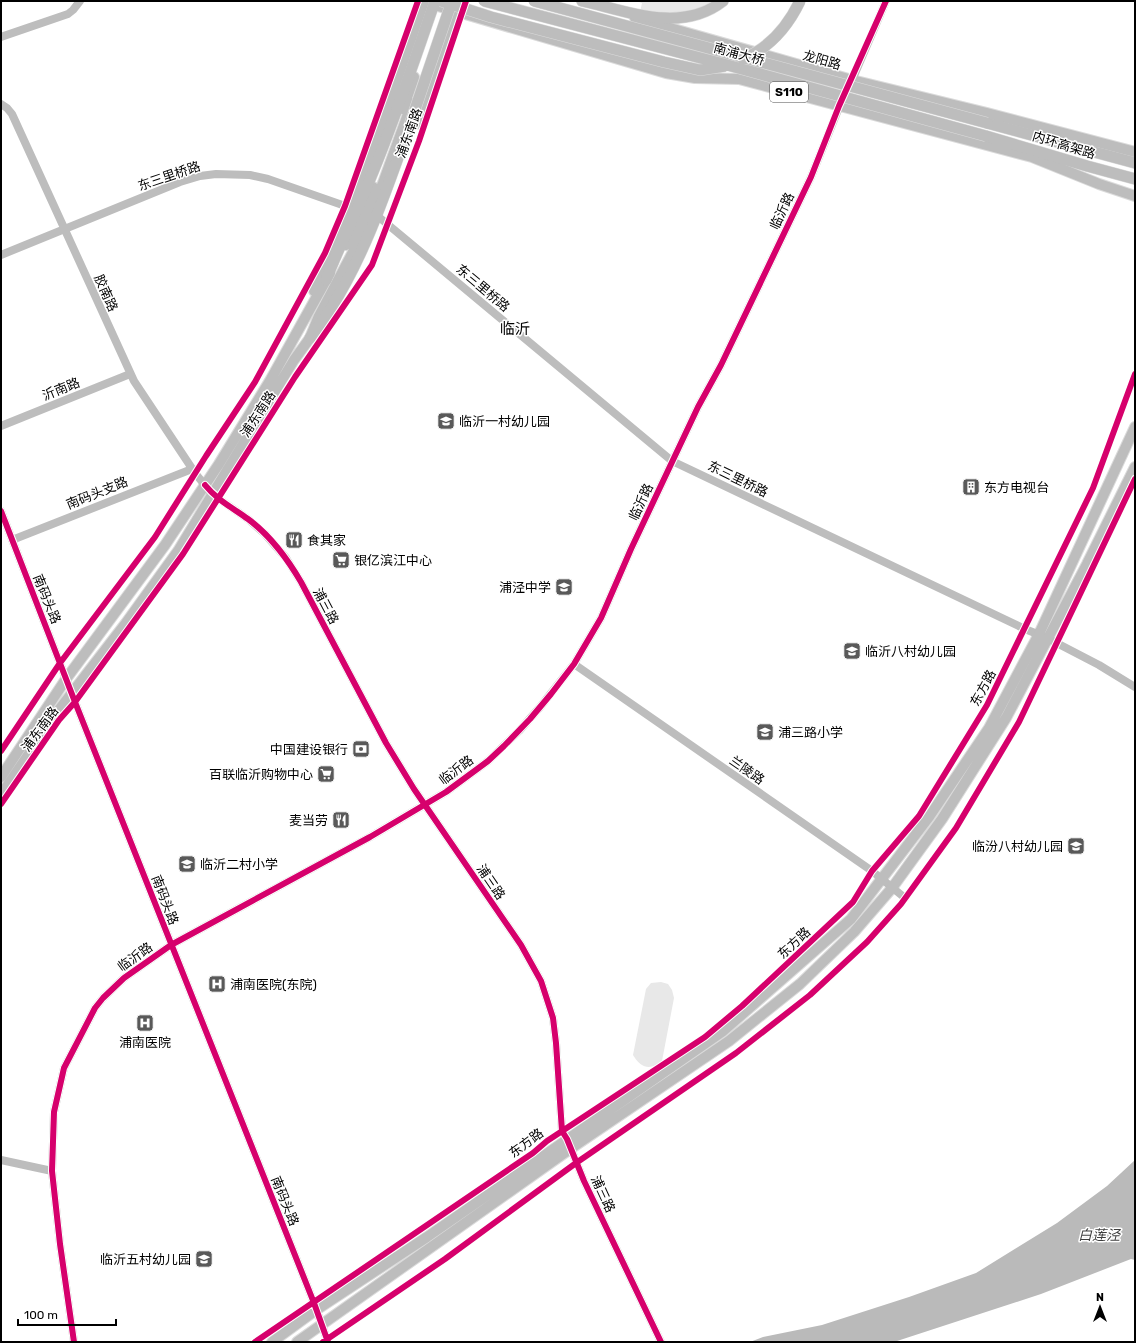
<svg xmlns="http://www.w3.org/2000/svg" width="1136" height="1343" viewBox="0 0 1136 1343" font-family="Rubik,'Noto Sans SC',sans-serif">
<rect width="100%" height="100%" fill="#fff"/>
<path fill="#e8e8e8" d="M636,1H712L707,5L674,18L640,12L642,3Z
M661,982L668,984L672,990L674,998L662,1061C650,1071 641,1068 633,1055L646,989L651,983Z"/>
<path fill="#bababa" d="M1135,1160V1260L1131,1259L1041,1294L894,1342H750L763,1337L822,1325L909,1297L976,1273L1057,1223L1107,1186Z"/>
<g fill="none" stroke-linecap="round" stroke-linejoin="round">
<defs>
<path id="major" d="M438,6L666,73L695,78L739,79L1032,157L1099,184L1135,196
M635,18L852,80L987,113L1135,152
M403,109L414,77
M416,124L460,1
M346,245L355,228L373,187
M314,291L320,275L362,181L424,1
M1,777L66,679L165,545L219,464L271,379L330,273
M1,795L58,711L126,623L178,551L294,360L310,338L319,316L354,250L383,183L412,103
M272,1342L316,1310L427,1237L722,1032L851,919L929,817L989,728L1039,634L1135,427
M297,1342L570,1149L729,1041L800,984L854,932L892,888L942,819L1006,718L1087,564L1135,467"/>
<path id="highway" d="M582,1C627,11 681,34 723,1
M987,123L1135,163
M986,136L1087,166L1135,179
M326,280C340,244 358,209 373,172C396,116 415,58 435,1
M310,338C317,328 325,318 331,308C366,253 387,188 409,127"/>
</defs>
<use href="#major" stroke="#dbdbdb" stroke-width="12"/>
<use href="#highway" stroke="#dbdbdb" stroke-width="12"/>
<path stroke="#bdbdbd" stroke-width="8" d="M1,37L68,14L73,10L80,1
M850,85L886,1
M1,104L7,108L12,114L134,381L195,473L212,494L248,519L265,534L286,558L301,582L386,743L414,789L521,945L541,981L553,1018L556,1043L562,1131L567,1139L584,1181L661,1342
M380,218L672,461L1025,629L1047,638L1099,665L1135,687
M1,255L180,182L200,176L216,174L250,175L268,179L351,208
M1,426L130,374
M1,511L75,702L314,1303L328,1342
M12,540L192,469
M574,664L872,871L905,898
M1,1160L52,1171
M74,1342L60,1244L52,1171L54,1112L64,1068L95,1008L103,998L124,978L171,945L370,837L446,792L488,761L519,731L541,706L574,664L601,618L631,549L698,407L721,365L811,177L842,100"/>
<use href="#major" stroke="#bdbdbd" stroke-width="10"/>
<use href="#highway" stroke="#bdbdbd" stroke-width="11"/>
<defs>
<path id="highway-bridge" d="M441,1L491,17L664,62L700,70L725,66
M484,1L731,66L986,136
M534,1L987,123
M743,59C769,48 788,26 800,1
M409,127L452,1"/>
</defs>
<use href="#highway-bridge" stroke="#dbdbdb" stroke-width="12" stroke-linecap="butt"/>
<use href="#highway-bridge" stroke="#bdbdbd" stroke-width="11"/>
<defs>
<path id="cycleway" d="M205,485C217,500 233,508 248,519C271,536 287,558 301,582L386,743L414,789L521,945L541,981L553,1018L556,1043L562,1131L567,1139L584,1181L661,1342
M1,511L75,702L314,1303L328,1342
M1,751L60,663L155,537L206,456L255,382L325,253L345,206L418,1
M1,804L59,720L75,702L183,554L295,377L372,265L419,141L466,1
M74,1342L60,1244L52,1171L54,1112L64,1068L95,1008L103,998L124,978L171,945L370,837L446,792L488,761L504,746L530,719L551,694L574,664L601,618L631,549L698,407L721,365L811,177L839,106L886,1
M255,1342L533,1153L547,1141L705,1037L742,1006L853,902L872,871L919,816L987,705L1093,488L1135,374
M323,1342L445,1259L576,1163L736,1053L810,995L867,942L901,904L956,828L1019,722L1135,479"/>
</defs>
<use href="#cycleway" stroke="#fff" stroke-width="8"/>
<use href="#cycleway" stroke="#d6006c" stroke-width="6"/>
</g>
<defs>
<symbol id="school-square" viewBox="-11 -11 22 22"><rect x="-9" y="-9" width="18" height="18" rx="4" fill="#595959" stroke="#fff"/><path d="M0-5L7-2L0 1L-7-2ZM-4 1L0 2.5L4 1V4Q0 6-4 4Z" fill="#fff"/></symbol>
<symbol id="building-square" viewBox="-11 -11 22 22"><rect x="-9" y="-9" width="18" height="18" rx="4" fill="#595959" stroke="#fff"/><path d="M-4-6H4V6H1V3H-1V6H-4ZM-2.5-4.3h1.7v1.8h-1.7ZM.8-4.3h1.7v1.8H.8ZM-2.5-1h1.7V.8h-1.7ZM.8-1h1.7V.8H.8Z" fill="#fff"/></symbol>
<symbol id="restaurant-square" viewBox="-11 -11 22 22"><rect x="-9" y="-9" width="18" height="18" rx="4" fill="#595959" stroke="#fff"/><path d="M-5-6h1v4h1v-4h1v4h1v-4h1v5L-1.5 .5V6h-2V.5L-5-1ZM5-6V6H3V1.5H1.5Q1.5-4 5-6Z" fill="#fff"/></symbol>
<symbol id="supermarket-square" viewBox="-11 -11 22 22"><rect x="-9" y="-9" width="18" height="18" rx="4" fill="#595959" stroke="#fff"/><path d="M-6-5.5h2.5l.6 2H6L4.5 2H-2.5L-4.4-4H-6ZM-1.5 3.2a1.3 1.3 0 1 0 .1 0ZM3 3.2a1.3 1.3 0 1 0 .1 0Z" fill="#fff"/></symbol>
<symbol id="bank-square" viewBox="-11 -11 22 22"><rect x="-9" y="-9" width="18" height="18" rx="4" fill="#595959" stroke="#fff"/><path d="M-6-4H6V4H-6ZM0-2.3a2.3 2.3 0 1 0 0 4.6a2.3 2.3 0 1 0 0-4.6Z" fill="#fff"/></symbol>
<symbol id="hospital-square" viewBox="-11 -11 22 22"><rect x="-9" y="-9" width="18" height="18" rx="4" fill="#595959" stroke="#fff"/><path d="M-5-5h3v3.5h4V-5h3V5h-3V1.5h-4V5h-3Z" fill="#fff"/></symbol>
</defs>
<g fill-rule="evenodd">
<use href="#school-square" x="436" y="411" width="20" height="20"/>
<use href="#building-square" x="961" y="477" width="20" height="20"/>
<use href="#restaurant-square" x="284" y="530" width="20" height="20"/>
<use href="#supermarket-square" x="331" y="550" width="20" height="20"/>
<use href="#school-square" x="554" y="577" width="20" height="20"/>
<use href="#school-square" x="842" y="641" width="20" height="20"/>
<use href="#school-square" x="755" y="722" width="20" height="20"/>
<use href="#bank-square" x="351" y="739" width="20" height="20"/>
<use href="#supermarket-square" x="316" y="764" width="20" height="20"/>
<use href="#restaurant-square" x="331" y="810" width="20" height="20"/>
<use href="#school-square" x="1066" y="836" width="20" height="20"/>
<use href="#school-square" x="177" y="854" width="20" height="20"/>
<use href="#hospital-square" x="207" y="974" width="20" height="20"/>
<use href="#hospital-square" x="135" y="1013" width="20" height="20"/>
<use href="#school-square" x="194" y="1249" width="20" height="20"/>
</g>
<g text-anchor="middle" dominant-baseline="central" stroke-width="3" stroke-linejoin="round" paint-order="stroke">
<rect fill="#fff" stroke="#4c4c4c" stroke-width="1" x="770" y="82" width="38" height="20" rx="3"/>
<g font-size="12" font-weight="bold" fill="#000">
<text x="789" y="92">S110</text>
</g>
<g font-size="13" fill="#000" stroke="#fff">
<text transform="translate(739 54) rotate(15)">南浦大桥</text>
<text transform="translate(822 60) rotate(16)">龙阳路</text>
<text transform="translate(409 133) rotate(-70)">浦东南路</text>
<text transform="translate(1064 145) rotate(17)">内环高架路</text>
<text transform="translate(169 176) rotate(-19)">东三里桥路</text>
<text transform="translate(782 211) rotate(-65)">临沂路</text>
<text transform="translate(483 288) rotate(40)">东三里桥路</text>
<text transform="translate(106 293) rotate(66)">胶南路</text>
<text transform="translate(61 389) rotate(-22)">沂南路</text>
<text transform="translate(258 414) rotate(-57)">浦东南路</text>
<text transform="translate(738 479) rotate(26)">东三里桥路</text>
<text transform="translate(97 493) rotate(-22)">南码头支路</text>
<text transform="translate(641 502) rotate(-65)">临沂路</text>
<text transform="translate(47 599) rotate(68)">南码头路</text>
<text transform="translate(326 606) rotate(62)">浦三路</text>
<text transform="translate(983 688) rotate(-62)">东方路</text>
<text transform="translate(40 729) rotate(-54)">浦东南路</text>
<text transform="translate(456 770) rotate(-37)">临沂路</text>
<text transform="translate(747 770) rotate(35)">兰陵路</text>
<text transform="translate(491 882) rotate(56)">浦三路</text>
<text transform="translate(165 900) rotate(69)">南码头路</text>
<text transform="translate(794 943) rotate(-43)">东方路</text>
<text transform="translate(135 957) rotate(-36)">临沂路</text>
<text transform="translate(526 1143) rotate(-37)">东方路</text>
<text transform="translate(603 1194) rotate(65)">浦三路</text>
<text transform="translate(285 1201) rotate(68)">南码头路</text>
</g>
<g font-size="13" fill="#000" stroke="#fff" text-anchor="start">
<text x="459" y="421">临沂一村幼儿园</text>
<text x="984" y="487">东方电视台</text>
<text x="307" y="540">食其家</text>
<text x="354" y="560">银亿滨江中心</text>
<text x="551" y="587" text-anchor="end">浦泾中学</text>
<text x="865" y="651">临沂八村幼儿园</text>
<text x="778" y="732">浦三路小学</text>
<text x="348" y="749" text-anchor="end">中国建设银行</text>
<text x="313" y="774" text-anchor="end">百联临沂购物中心</text>
<text x="328" y="820" text-anchor="end">麦当劳</text>
<text x="1063" y="846" text-anchor="end">临汾八村幼儿园</text>
<text x="200" y="864">临沂二村小学</text>
<text x="230" y="984">浦南医院(东院)</text>
<text x="145" y="1042" text-anchor="middle">浦南医院</text>
<text x="191" y="1259" text-anchor="end">临沂五村幼儿园</text>
</g>
<g font-size="14" font-style="italic" fill="#3e3e3e" stroke="#fff">
<text x="1099" y="1235">白莲泾</text>
</g>
<g font-size="15" fill="#000" stroke="#fff">
<text x="515" y="329">临沂</text>
</g>
</g>
<rect width="1136" height="1343" fill="none" stroke="#000000" stroke-width="4"/>
<g transform="translate(1100 1307)" stroke="#ffffff" stroke-width="3" paint-order="stroke">
<path d="M0-3L7 15L0 10L-7 15Z" fill="#000000"/>
<text y="-6" font-size="11" font-weight="bold" text-anchor="middle" fill="#000000">N</text>
</g>
<path d="M18 1319v6h98v-6" fill="none" stroke="#000000" stroke-width="2"/>
<text x="24" y="1319" font-size="12" fill="#000000" stroke="#ffffff" stroke-width="3" paint-order="stroke">100 m</text>
</svg>
